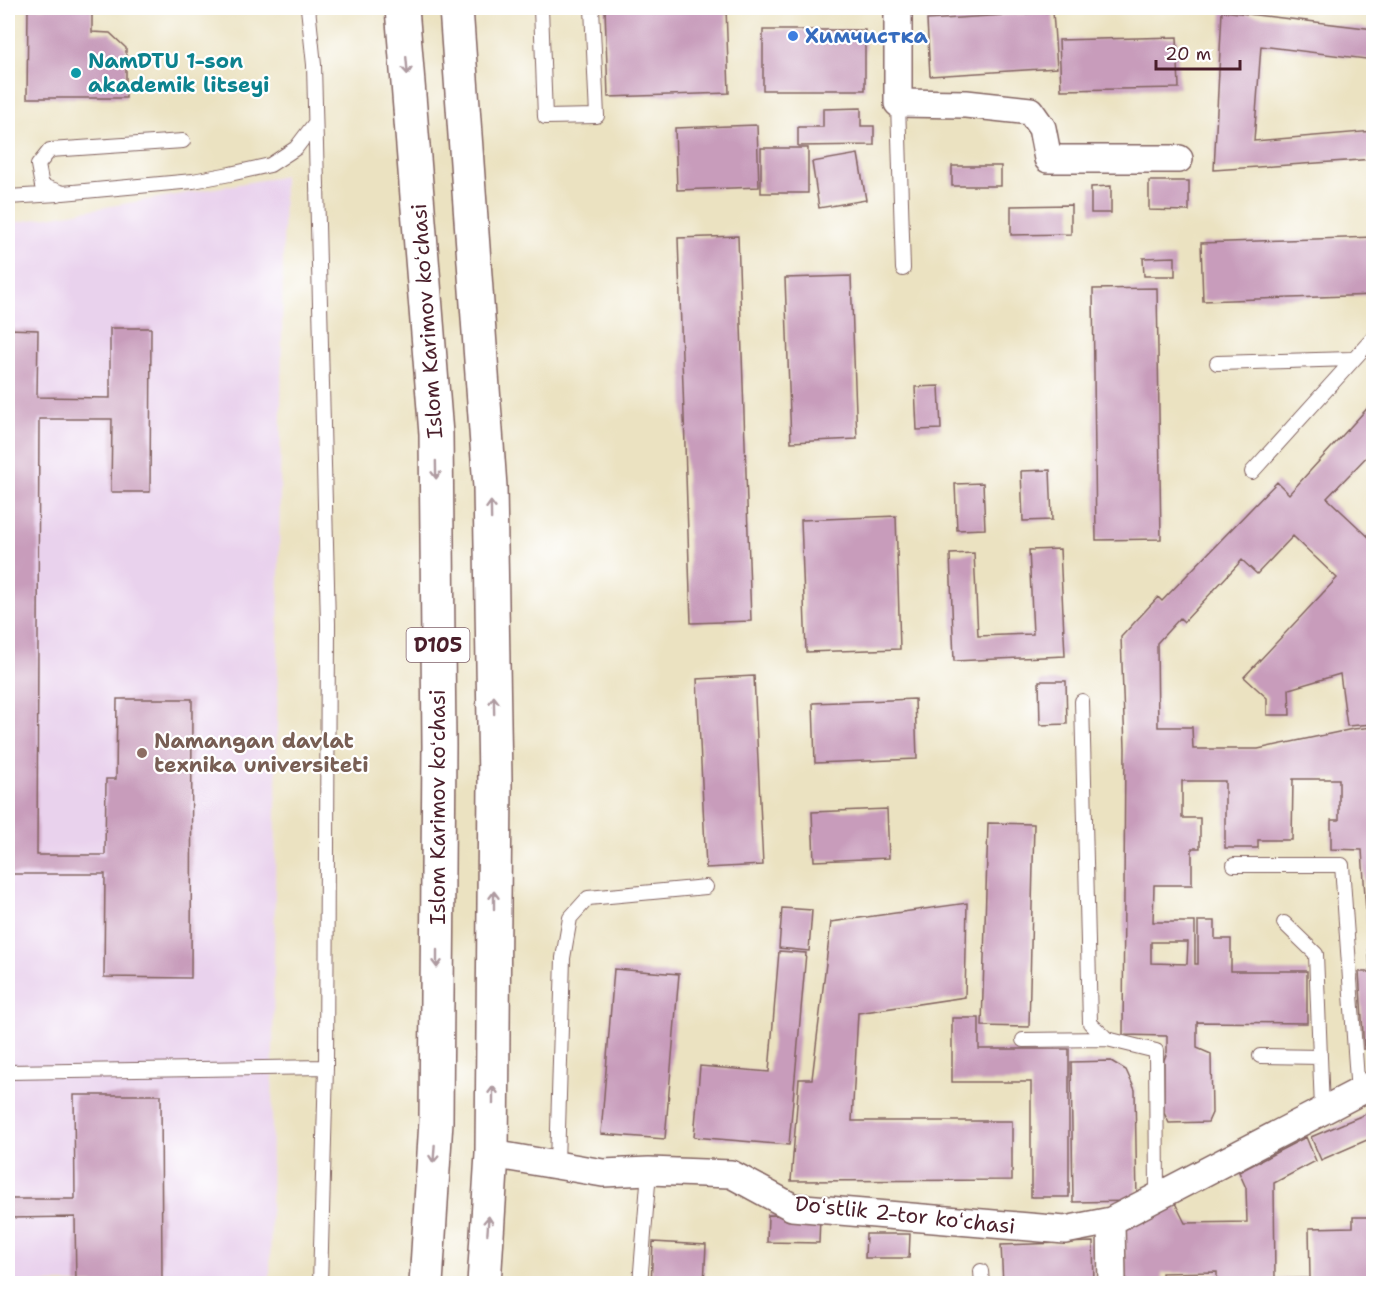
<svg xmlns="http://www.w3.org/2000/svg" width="1381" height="1291" viewBox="0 0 1381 1291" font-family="'Shantell Sans',sans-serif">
<rect width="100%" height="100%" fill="#fff"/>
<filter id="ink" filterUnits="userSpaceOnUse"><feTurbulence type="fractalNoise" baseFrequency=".0167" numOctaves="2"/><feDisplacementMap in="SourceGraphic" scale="12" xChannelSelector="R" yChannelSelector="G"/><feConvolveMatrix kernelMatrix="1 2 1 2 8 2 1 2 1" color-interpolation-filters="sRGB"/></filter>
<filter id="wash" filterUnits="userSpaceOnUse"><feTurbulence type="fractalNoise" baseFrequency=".008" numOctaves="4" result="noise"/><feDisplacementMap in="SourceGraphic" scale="24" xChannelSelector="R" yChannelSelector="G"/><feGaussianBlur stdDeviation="1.35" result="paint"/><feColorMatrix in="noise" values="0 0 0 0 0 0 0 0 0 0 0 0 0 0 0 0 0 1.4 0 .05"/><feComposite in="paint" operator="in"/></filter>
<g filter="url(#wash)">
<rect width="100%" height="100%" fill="#ebe2c1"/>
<path fill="#e9d2ed" d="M284,176L270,1283H8V221L19,222Z"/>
<g id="blocks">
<path fill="#c89cbb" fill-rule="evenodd" d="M28,8H92V32L110,33L126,48V98H27Z
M605,8H726L729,93L608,97Z
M1222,11L1374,29V60L1261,46L1254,141L1374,131V159L1214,170Z
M1053,12L1057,68L930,76L927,20Z
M763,30H865V90H763Z
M1177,37L1179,88L1061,90L1059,40Z
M861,108V126H874V145L798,146V127H823V109Z
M757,125L759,187L677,190L675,128Z
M761,148H808V193H761Z
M858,154L866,200L819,208L812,162Z
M952,166H1001V186H952Z
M1149,181H1189V211L1149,210Z
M1111,186V213H1091V187Z
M1071,205V234L1011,235V206Z
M738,236L751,621L691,623L678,238Z
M1374,237V295L1203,301L1201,243Z
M1175,257V276H1144L1143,258Z
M851,276L857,439L791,442L785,278Z
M1157,288L1161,539L1096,540L1093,289Z
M110,328H151L150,492H111L112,419H39L37,855H105L106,779H116L117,699H192L191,978L104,977L105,874H8V329L38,330L37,397L110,398Z
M939,386L941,429L917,430L915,387Z
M1374,401V449L1327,498L1374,542V724L1347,726L1340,674L1289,689L1290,715H1267V698L1244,677L1337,578L1293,536L1257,574L1242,560L1184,622L1180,618L1157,643L1158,727H1192L1193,749H1258L1353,729L1374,727V1049H1364L1359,972H1370L1362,850L1331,849V820H1339V779H1293L1292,840H1258V848H1225V781H1182V818H1200V848H1192V885H1154L1153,922H1195V964H1198V921H1215V939H1231V971H1307V1023L1197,1022V1048L1211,1054L1212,1113L1208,1122L1169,1123L1164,1113V1060L1167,1052V1036L1123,1035L1125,748L1121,637L1158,597L1162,601L1277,482L1289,494ZM1151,942H1188L1187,964L1151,963Z
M1050,470L1052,520L1023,521L1021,471Z
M983,483L985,529L957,530L955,484Z
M896,516L900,649L806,652L801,520Z
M1060,549L1065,656L954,661L950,554L974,553L978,636L1033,634L1029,550Z
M754,676L763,865L706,868L697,679Z
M1039,681H1066L1067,724L1040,725Z
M915,699L917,759L815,763L813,703Z
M887,809L889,858L814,861L812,812Z
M988,823L1034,824L1029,1027L982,1026Z
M967,903L965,997L858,1013L852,1121H1012V1180L791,1181L799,1079H812L831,922Z
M782,908L812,910L809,951L779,948Z
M779,951L806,953L789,1145L694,1137L700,1066L769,1072Z
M614,969L679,974L665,1139L601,1134Z
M952,1018H979V1049H1069V1197H1031V1082H952Z
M1111,1061L1126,1070L1135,1090L1137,1201L1073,1202L1071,1062Z
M74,1095H161L162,1284H76L75,1217L8,1218V1199H75Z
M1368,1113L1374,1124V1137L1321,1160L1311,1137Z
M1306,1137L1316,1161L1274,1183L1275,1279L1310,1278L1309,1228L1353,1227V1217H1374V1277H1360V1284H1217V1272L1162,1273V1284H1125V1224L1173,1199L1185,1223L1247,1222L1246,1188L1239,1172Z
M768,1215L820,1216L819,1243L767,1242Z
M866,1234H910L909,1258H865Z
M653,1242L706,1245L704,1284H651Z
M1093,1242L1094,1284H1003L1001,1245Z"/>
</g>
</g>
<g filter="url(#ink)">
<use href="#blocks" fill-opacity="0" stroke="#826360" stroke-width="1.5"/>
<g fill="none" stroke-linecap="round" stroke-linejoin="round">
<defs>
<path id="lane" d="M308,8L314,65L328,624L326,1067L320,1284
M541,8L545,117L597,116L592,8
M898,103L903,269
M183,141L50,150L38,165L42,186L63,193L193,181L230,174L270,165L296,148L315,123
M8,197L58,194
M1217,363L1351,359
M1252,472L1374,337
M1082,701L1090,1023L1107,1039L1156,1051L1157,1195
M1234,865H1342L1358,1094
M1284,923L1316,954L1322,1109
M1023,1040L1107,1039
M1260,1056L1320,1057
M8,1072L326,1067
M557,1164L563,958L570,918L588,898L706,887
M981,1271L982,1284
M640,1284L649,1171"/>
<path id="street" d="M898,8V103L966,104L1030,111L1042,128L1048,159H1179
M492,1154L603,1173L649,1171L731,1174L792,1207L1065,1230L1111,1221L1374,1084
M1111,1221L1112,1284"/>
<path id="primary" d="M402,8L436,434L439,745L436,1121L426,1284
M456,8L490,487L495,781L492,1154L484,1284"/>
</defs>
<use href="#lane" stroke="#826360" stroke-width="16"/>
<use href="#street" stroke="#826360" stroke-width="30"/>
<use href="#primary" stroke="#826360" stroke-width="36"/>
<use href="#lane" stroke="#fff" stroke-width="14"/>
<use href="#street" stroke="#fff" stroke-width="27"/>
<use href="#primary" stroke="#fff" stroke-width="33"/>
</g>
<defs><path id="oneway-shaft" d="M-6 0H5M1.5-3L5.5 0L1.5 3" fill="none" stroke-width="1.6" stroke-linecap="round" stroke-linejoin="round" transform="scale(1.5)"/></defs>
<g stroke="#ae9aa0">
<use href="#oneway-shaft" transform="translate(407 66) rotate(85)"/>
<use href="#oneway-shaft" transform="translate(436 470) rotate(89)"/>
<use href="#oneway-shaft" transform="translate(491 510) rotate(-91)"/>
<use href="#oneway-shaft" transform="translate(494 705) rotate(-91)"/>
<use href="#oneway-shaft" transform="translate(494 900) rotate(-90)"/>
<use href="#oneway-shaft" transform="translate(437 959) rotate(90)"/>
<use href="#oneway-shaft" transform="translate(493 1095) rotate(-90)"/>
<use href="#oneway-shaft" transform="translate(434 1154) rotate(94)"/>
<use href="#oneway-shaft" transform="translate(488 1225) rotate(-86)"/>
</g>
</g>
<circle fill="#3f7fe0" stroke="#fff" stroke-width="2" cx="793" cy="36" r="6"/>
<circle fill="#0f9aa8" stroke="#fff" stroke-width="2" cx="76" cy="73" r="6"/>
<circle fill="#8d6e63" stroke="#fff" stroke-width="2" cx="142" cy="753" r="6"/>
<g text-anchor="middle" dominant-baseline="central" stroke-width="4.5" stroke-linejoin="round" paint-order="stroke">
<rect fill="#fff" stroke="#80626b" stroke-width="1.5" x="406.5" y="628" width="63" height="34" rx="4.5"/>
<g font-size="20" font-weight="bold" fill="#4a1f2b">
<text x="438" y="645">D105</text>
</g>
<g font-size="21" font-weight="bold" fill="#366cbe" stroke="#fff" text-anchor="start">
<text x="805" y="36">Химчистка</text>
</g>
<g font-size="21" font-weight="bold" fill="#0d838f" stroke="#fff" text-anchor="start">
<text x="88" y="61">NamDTU 1-son<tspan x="88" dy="24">akademik litseyi</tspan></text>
</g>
<g font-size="21" fill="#4a1f2b" stroke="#fff">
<text transform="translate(427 321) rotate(-94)">Islom Karimov koʻchasi</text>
<text transform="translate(438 807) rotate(-90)">Islom Karimov koʻchasi</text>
<text transform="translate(905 1215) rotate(6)">Doʻstlik 2-tor koʻchasi</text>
</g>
<g font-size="21" font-weight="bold" fill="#785e54" stroke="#fff" text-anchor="start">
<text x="154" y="741">Namangan davlat<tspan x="154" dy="24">texnika universiteti</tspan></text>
</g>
</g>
<rect width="1381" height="1291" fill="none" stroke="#fff" stroke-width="30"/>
<path d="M1156 60v9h84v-9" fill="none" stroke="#4a1f2b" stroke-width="3"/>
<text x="1165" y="60" font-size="18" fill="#4a1f2b" stroke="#ffffff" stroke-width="4.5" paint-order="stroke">20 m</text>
</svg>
